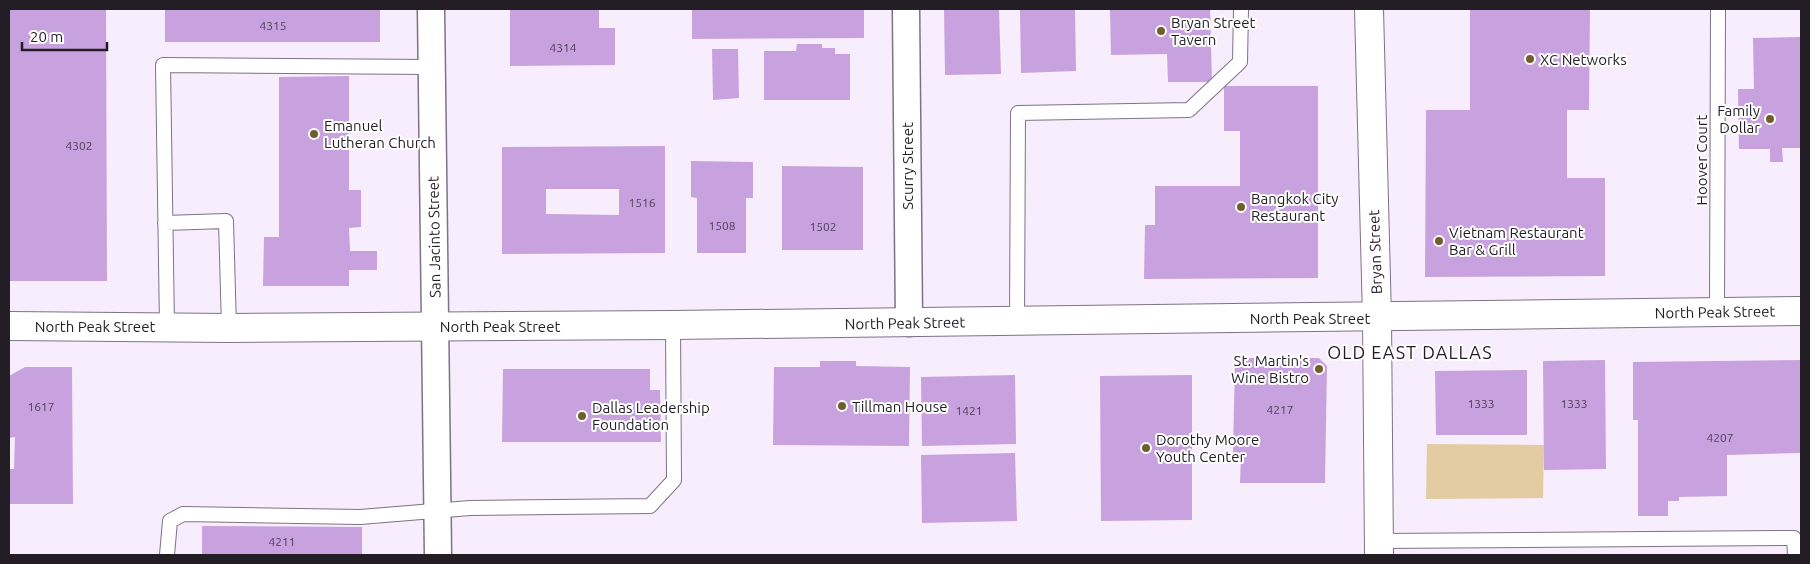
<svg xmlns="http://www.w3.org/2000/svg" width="1810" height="564" viewBox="0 0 1810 564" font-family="Ubuntu,sans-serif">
<rect width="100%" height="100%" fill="#f7edfd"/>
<path fill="#e3cca2" d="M1427,444L1544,445L1543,498L1426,499Z"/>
<path fill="#c8a2df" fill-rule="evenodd" d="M9,9H106L107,281H9Z
M165,9H380V42H165Z
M510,9H599V28H615V65L510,66Z
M692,9H864V38L692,39Z
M944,9H999L1001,74L945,75Z
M1020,9H1075L1076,71L1021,73Z
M1110,9H1210L1212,82H1168L1167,54L1111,55Z
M1470,9H1590L1589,110H1567V178H1605V276L1425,277L1426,110H1470Z
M1801,37V148H1782L1783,162H1770V149H1739L1738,89H1754L1753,38Z
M797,44H822V48H835V54H850V100H764V51H796Z
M712,49H738L739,98L713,100Z
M349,76V190H361V227L349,228L350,251H377V270H349V286H263L264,237H279V77Z
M1224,86H1318V278L1144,279L1145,225H1155V186H1240V131H1224Z
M665,146V253L502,254V147ZM546,189H619V215L546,214Z
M691,161L753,162V198H746V253H697V198L691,197Z
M782,166L863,167V250H782Z
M1235,358H1319L1327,366L1325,483H1240L1241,453H1233Z
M1605,360L1606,469L1544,470L1543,361Z
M1801,360V453L1727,455V496L1679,497V501H1668V516H1638V420H1633V362Z
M820,361H856V366L910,367L909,446L773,445L774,367H820Z
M25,367H72L73,504H9V469H14L15,437L9,438V376Z
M503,369H650V390H660L661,442H502Z
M1527,370V435H1436L1435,371Z
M1015,375L1016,444L922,446L921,377Z
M1192,375V520L1101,521L1100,376Z
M1015,453L1017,521L922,523L921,455Z
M202,526L362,527V555H202Z"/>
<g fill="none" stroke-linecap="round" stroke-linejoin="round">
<defs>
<path id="service" d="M165,223L226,221L229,328
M1717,312L1718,9
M1017,321L1018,113L1189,110L1240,62L1241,9
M167,326L163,65L431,67
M1379,541L1794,538L1795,555
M167,555L170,521L183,514L360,517L470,508L650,506L674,480L673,325"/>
<path id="minor" d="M431,9L438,555
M906,9L909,323"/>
<path id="tertiary" d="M1369,9L1377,318L1379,555"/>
<path id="secondary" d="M9,326L229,328L673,325L1801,311"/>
</defs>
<use href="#service" stroke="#7d7384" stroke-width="16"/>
<use href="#minor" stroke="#7d7384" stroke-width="29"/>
<use href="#tertiary" stroke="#7d7384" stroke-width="30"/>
<use href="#secondary" stroke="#7d7384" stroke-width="30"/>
<use href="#service" stroke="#fff" stroke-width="14"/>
<use href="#minor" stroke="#fff" stroke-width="26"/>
<use href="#tertiary" stroke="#fff" stroke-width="28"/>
<use href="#secondary" stroke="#fff" stroke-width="28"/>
</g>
<g fill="#745d2d" stroke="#fff" stroke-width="2">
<circle cx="1161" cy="31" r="5"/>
<circle cx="1530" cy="59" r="5"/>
<circle cx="1770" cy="119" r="5"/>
<circle cx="314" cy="134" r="5"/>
<circle cx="1241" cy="207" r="5"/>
<circle cx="1439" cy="241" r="5"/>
<circle cx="1319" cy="369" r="5"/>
<circle cx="842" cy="406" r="5"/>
<circle cx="582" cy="416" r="5"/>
<circle cx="1146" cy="448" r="5"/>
</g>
<g text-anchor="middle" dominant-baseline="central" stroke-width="4" stroke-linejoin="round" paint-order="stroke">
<g font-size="12" fill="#4c3f54">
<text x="273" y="25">4315</text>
<text x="563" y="47">4314</text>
<text x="79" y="145">4302</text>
<text x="642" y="202">1516</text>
<text x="722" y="225">1508</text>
<text x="823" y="226">1502</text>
<text x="1481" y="403">1333</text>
<text x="1574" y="403">1333</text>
<text x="41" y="406">1617</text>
<text x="1280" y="409">4217</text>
<text x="969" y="410">1421</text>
<text x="1720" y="437">4207</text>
<text x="282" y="541">4211</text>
</g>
<g font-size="15" fill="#231e25" stroke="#fff" text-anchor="start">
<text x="1171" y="22">Bryan Street<tspan x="1171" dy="17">Tavern</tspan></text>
<text x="1540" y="59">XC Networks</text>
<text x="1760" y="110" text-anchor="end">Family<tspan x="1760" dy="17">Dollar</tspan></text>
<text x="324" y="125">Emanuel<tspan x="324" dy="17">Lutheran Church</tspan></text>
<text x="1251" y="198">Bangkok City<tspan x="1251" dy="17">Restaurant</tspan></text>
<text x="1449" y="232">Vietnam Restaurant<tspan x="1449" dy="17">Bar &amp; Grill</tspan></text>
<text x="1309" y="360" text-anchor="end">St. Martin's<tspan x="1309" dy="17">Wine Bistro</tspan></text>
<text x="852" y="406">Tillman House</text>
<text x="592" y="407">Dallas Leadership<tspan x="592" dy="17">Foundation</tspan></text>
<text x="1156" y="439">Dorothy Moore<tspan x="1156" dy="17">Youth Center</tspan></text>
</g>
<g font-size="15" fill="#231e25" stroke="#fff">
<text transform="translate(1701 160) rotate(-90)">Hoover Court</text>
<text transform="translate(907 166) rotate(-90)">Scurry Street</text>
<text transform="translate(434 237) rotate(-91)">San Jacinto Street</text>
<text transform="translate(1375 252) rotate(-92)">Bryan Street</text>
<text transform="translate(1715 312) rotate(-1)">North Peak Street</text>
<text x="1310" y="318">North Peak Street</text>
<text transform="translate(905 323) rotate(-1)">North Peak Street</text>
<text x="95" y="326">North Peak Street</text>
<text x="500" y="326">North Peak Street</text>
</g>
<g font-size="18" letter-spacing="1" fill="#231e25" stroke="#fff">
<text x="1410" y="352">OLD EAST DALLAS</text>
</g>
</g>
<rect width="1810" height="564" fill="none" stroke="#231e25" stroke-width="20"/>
<path d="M22 42v8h85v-8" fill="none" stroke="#231e25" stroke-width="2.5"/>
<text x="30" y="42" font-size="15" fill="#231e25" stroke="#ffffff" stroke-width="4" paint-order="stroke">20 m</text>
</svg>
